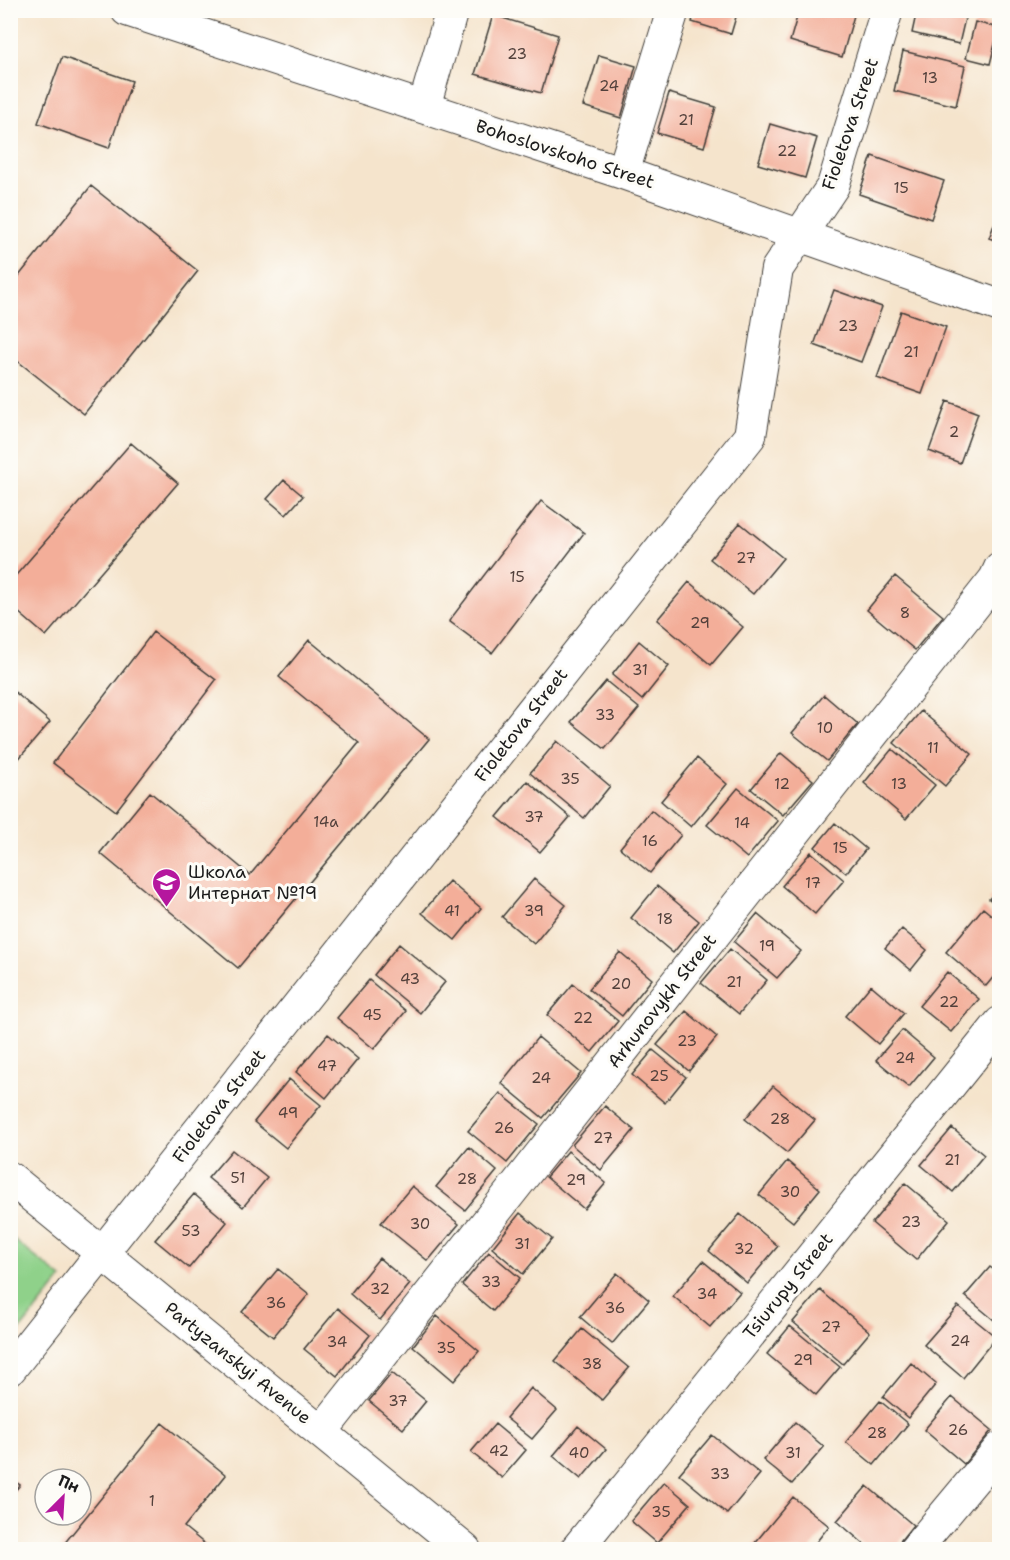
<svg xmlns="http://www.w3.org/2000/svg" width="1010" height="1560" viewBox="0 0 1010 1560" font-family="'Shantell Sans',sans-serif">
<rect width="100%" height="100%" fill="#fdfcf7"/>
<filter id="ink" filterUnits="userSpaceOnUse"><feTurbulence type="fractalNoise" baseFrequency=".0167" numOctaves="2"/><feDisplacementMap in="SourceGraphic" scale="12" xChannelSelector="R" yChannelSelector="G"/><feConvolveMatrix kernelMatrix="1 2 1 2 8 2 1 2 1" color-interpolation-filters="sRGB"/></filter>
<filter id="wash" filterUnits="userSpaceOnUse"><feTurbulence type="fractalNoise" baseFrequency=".008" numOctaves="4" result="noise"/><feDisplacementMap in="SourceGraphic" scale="24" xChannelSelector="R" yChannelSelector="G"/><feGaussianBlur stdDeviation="1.35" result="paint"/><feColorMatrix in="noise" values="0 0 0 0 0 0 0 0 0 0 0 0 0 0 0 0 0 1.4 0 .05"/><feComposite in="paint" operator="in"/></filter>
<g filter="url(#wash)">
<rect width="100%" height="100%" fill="#f5e4cc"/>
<path fill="#8fd18a" stroke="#567653" stroke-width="1.5" d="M10,1237L62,1278L11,1341H10Z"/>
<g id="blocks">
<path fill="#f3ae99" d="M695,10H738L731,34L692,22Z
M799,10L855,12L842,57L790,41Z
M917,10H967L959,44L912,33Z
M493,15L558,35L541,93L475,74Z
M975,22L999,28L990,64L966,58Z
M903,51L965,66L956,106L894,91Z
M599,55L636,66L621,118L583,106Z
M62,57L132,81L109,148L38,123Z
M669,93L716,107L704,147L657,133Z
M770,124L817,138L805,178L758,164Z
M872,156L944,181L931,219L859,194Z
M91,186L198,271L84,414L10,355V287Z
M1000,209V242L989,238Z
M834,290L882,307L861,362L814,345Z
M901,311L946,327L922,394L877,378Z
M947,401L978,413L960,463L929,451Z
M131,443L178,483L46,636L10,605V582Z
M284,480L303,496L286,515L267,499Z
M541,501L584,533L492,653L449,621Z
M740,523L783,558L753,594L710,559Z
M895,576L943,616L915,650L867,610Z
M689,582L743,627L711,665L657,620Z
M153,632L216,680L116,811L53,763Z
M309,640L429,739L238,968L100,853L150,792L250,875L359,743L279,677Z
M639,641L669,666L642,700L612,675Z
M606,681L639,708L605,749L571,722Z
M10,688L50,722L10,769Z
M824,695L858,724L827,761L792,733Z
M921,711L972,754L945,786L894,743Z
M557,741L610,786L584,818L530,773Z
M892,749L935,785L906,819L864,783Z
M781,753L813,780L783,815L751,789Z
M697,758L727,784L691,827L661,801Z
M527,781L570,817L540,852L497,817Z
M738,788L778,821L747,858L707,825Z
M651,810L681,835L650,873L620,848Z
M835,823L866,849L846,873L815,847Z
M811,852L844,880L815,914L782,886Z
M534,879L566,905L534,944L502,917Z
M449,881L481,908L455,940L422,913Z
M657,886L699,921L673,953L631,918Z
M1000,887V907L989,899Z
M983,908L1000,922V969L986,986L946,952Z
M757,914L801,951L777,978L734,942Z
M902,929L927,950L911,970L885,948Z
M399,944L445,982L420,1013L374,975Z
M730,949L767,980L739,1014L701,983Z
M620,952L652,979L622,1016L589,989Z
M947,972L979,999L951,1032L919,1006Z
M369,980L406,1011L374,1049L337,1018Z
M573,984L618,1021L592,1052L547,1015Z
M871,985L904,1013L878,1044L845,1016Z
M686,1011L717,1037L689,1071L657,1045Z
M902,1030L934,1057L909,1087L876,1060Z
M328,1034L358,1059L326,1098L296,1072Z
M538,1037L581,1073L543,1118L501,1083Z
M653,1050L686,1077L665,1103L632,1075Z
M289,1079L321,1105L286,1148L254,1122Z
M773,1086L815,1120L787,1153L745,1119Z
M500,1093L539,1124L507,1163L468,1131Z
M605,1106L634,1130L601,1170L572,1145Z
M952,1128L984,1155L953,1192L921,1165Z
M469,1147L497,1171L465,1210L436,1187Z
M232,1150L267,1178L243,1207L208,1178Z
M568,1151L606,1183L584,1209L546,1177Z
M787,1161L820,1189L793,1222L759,1195Z
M905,1183L949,1220L916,1260L872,1223Z
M412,1186L459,1224L428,1261L381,1223Z
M194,1194L227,1222L189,1268L155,1240Z
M520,1213L552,1239L523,1274L492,1248Z
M740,1214L778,1246L747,1283L709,1251Z
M489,1252L520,1278L493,1311L462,1285Z
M379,1258L410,1284L380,1320L350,1294Z
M703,1261L740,1292L710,1327L673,1296Z
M990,1267L1000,1274V1325L965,1296Z
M278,1269L309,1294L273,1337L242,1312Z
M617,1273L649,1300L612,1344L580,1317Z
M820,1290L870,1332L843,1364L793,1322Z
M958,1306L996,1337L963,1378L924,1345Z
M338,1308L370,1335L337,1376L304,1349Z
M437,1316L479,1351L454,1381L413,1346Z
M790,1326L840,1367L816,1395L767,1354Z
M582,1329L629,1368L602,1400L555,1361Z
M911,1363L936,1384L908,1418L883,1397Z
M392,1373L426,1401L403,1429L369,1401Z
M531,1388L557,1410L532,1439L506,1418Z
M952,1397L992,1430L964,1464L924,1430Z
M880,1401L908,1424L874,1465L846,1442Z
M795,1422L824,1447L792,1484L763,1460Z
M162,1423L226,1475L184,1527L212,1550H59Z
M495,1424L526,1450L502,1478L471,1452Z
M578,1426L606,1449L581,1479L553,1456Z
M712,1435L760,1474L727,1514L679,1474Z
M10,1478L20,1485L10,1497Z
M664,1482L690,1504L657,1543L631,1521Z
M867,1486L913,1525L893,1550H871L837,1521Z
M793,1497L829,1526L810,1550H749Z"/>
</g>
</g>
<g filter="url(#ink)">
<use href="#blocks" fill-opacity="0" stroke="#3d3a36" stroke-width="1.5"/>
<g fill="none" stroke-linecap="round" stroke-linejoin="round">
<defs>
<path id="minor" d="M127,10L623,173L1000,306
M424,107L452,10
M623,173L673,10
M10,1178L465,1550
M10,1369L750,436L777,269L833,186L887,10
M322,1431L995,579L1000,568
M576,1550L1000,1023
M915,1550L1000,1448"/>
</defs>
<use href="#minor" stroke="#3d3a36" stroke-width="34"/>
<use href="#minor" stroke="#fff" stroke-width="32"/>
</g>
</g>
<defs>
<symbol id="school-pin" viewBox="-11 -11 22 30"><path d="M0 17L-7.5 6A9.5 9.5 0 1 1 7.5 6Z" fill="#b5179e" stroke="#fdfcf7"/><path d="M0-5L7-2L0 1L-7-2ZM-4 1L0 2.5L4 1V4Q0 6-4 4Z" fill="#fff"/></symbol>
</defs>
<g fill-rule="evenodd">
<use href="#school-pin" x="150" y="866" width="33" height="45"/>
</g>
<g text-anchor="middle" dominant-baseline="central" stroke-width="6" stroke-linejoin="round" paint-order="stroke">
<g font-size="15" fill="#52403b">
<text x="517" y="54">23</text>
<text x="930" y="78">13</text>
<text x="609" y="86">24</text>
<text x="686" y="120">21</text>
<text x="787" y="151">22</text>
<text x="901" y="188">15</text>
<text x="848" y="326">23</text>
<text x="911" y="352">21</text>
<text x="954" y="432">2</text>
<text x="746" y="558">27</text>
<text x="517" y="577">15</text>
<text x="905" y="613">8</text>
<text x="700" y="623">29</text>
<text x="640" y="670">31</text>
<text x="605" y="715">33</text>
<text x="825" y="728">10</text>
<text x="933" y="748">11</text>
<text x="570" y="779">35</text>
<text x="782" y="784">12</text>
<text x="899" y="784">13</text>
<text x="534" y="817">37</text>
<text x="326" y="822">14а</text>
<text x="742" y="823">14</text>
<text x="650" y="841">16</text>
<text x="840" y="848">15</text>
<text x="813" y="883">17</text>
<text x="452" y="911">41</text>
<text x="534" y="911">39</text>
<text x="665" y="919">18</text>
<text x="767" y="946">19</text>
<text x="410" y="979">43</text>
<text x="734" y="982">21</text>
<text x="621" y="984">20</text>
<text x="949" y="1002">22</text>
<text x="372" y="1015">45</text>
<text x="583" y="1018">22</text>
<text x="687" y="1041">23</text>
<text x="905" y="1058">24</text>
<text x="327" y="1066">47</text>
<text x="659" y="1076">25</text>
<text x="541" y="1078">24</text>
<text x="288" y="1113">49</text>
<text x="780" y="1119">28</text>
<text x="504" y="1128">26</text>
<text x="603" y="1138">27</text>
<text x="952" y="1160">21</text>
<text x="238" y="1178">51</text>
<text x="467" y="1179">28</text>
<text x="576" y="1180">29</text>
<text x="790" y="1192">30</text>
<text x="911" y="1222">23</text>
<text x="420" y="1224">30</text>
<text x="191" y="1231">53</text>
<text x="522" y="1244">31</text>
<text x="744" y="1249">32</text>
<text x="491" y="1282">33</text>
<text x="380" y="1289">32</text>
<text x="707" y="1294">34</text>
<text x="276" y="1303">36</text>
<text x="615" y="1308">36</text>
<text x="831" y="1327">27</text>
<text x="960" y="1341">24</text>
<text x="337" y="1342">34</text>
<text x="446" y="1348">35</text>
<text x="803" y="1360">29</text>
<text x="592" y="1364">38</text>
<text x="398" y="1401">37</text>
<text x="958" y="1430">26</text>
<text x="877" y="1433">28</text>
<text x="499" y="1451">42</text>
<text x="579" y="1453">40</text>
<text x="793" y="1453">31</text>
<text x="720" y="1474">33</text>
<text x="152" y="1501">1</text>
<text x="661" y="1512">35</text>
</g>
<g font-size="18" fill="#1c1c1c" stroke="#fdfcf7">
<text transform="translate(850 124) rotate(-71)">Fioletova Street</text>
<text transform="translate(565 154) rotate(18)">Bohoslovskoho Street</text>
<text transform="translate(521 725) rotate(-52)">Fioletova Street</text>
<text transform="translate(662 1001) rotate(-52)">Arhunovykh Street</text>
<text transform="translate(219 1106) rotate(-52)">Fioletova Street</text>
<text transform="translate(788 1286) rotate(-51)">Tsiurupy Street</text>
<text transform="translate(238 1363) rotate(39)">Partyzanskyi Avenue</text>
</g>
<g font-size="18" fill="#1c1c1c" stroke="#fdfcf7" text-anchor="start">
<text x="188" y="872">Школа<tspan x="188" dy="21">Интернат №19</tspan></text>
</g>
</g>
<rect width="1010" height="1560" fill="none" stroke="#fdfcf7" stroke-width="36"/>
<g transform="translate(63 1497) rotate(24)"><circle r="28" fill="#fdfcf7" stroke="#a3a29f" stroke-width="1.5"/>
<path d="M0-4.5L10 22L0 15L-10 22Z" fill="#b5179e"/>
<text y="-9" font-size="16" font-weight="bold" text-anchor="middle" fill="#1c1c1c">Пн</text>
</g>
</svg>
